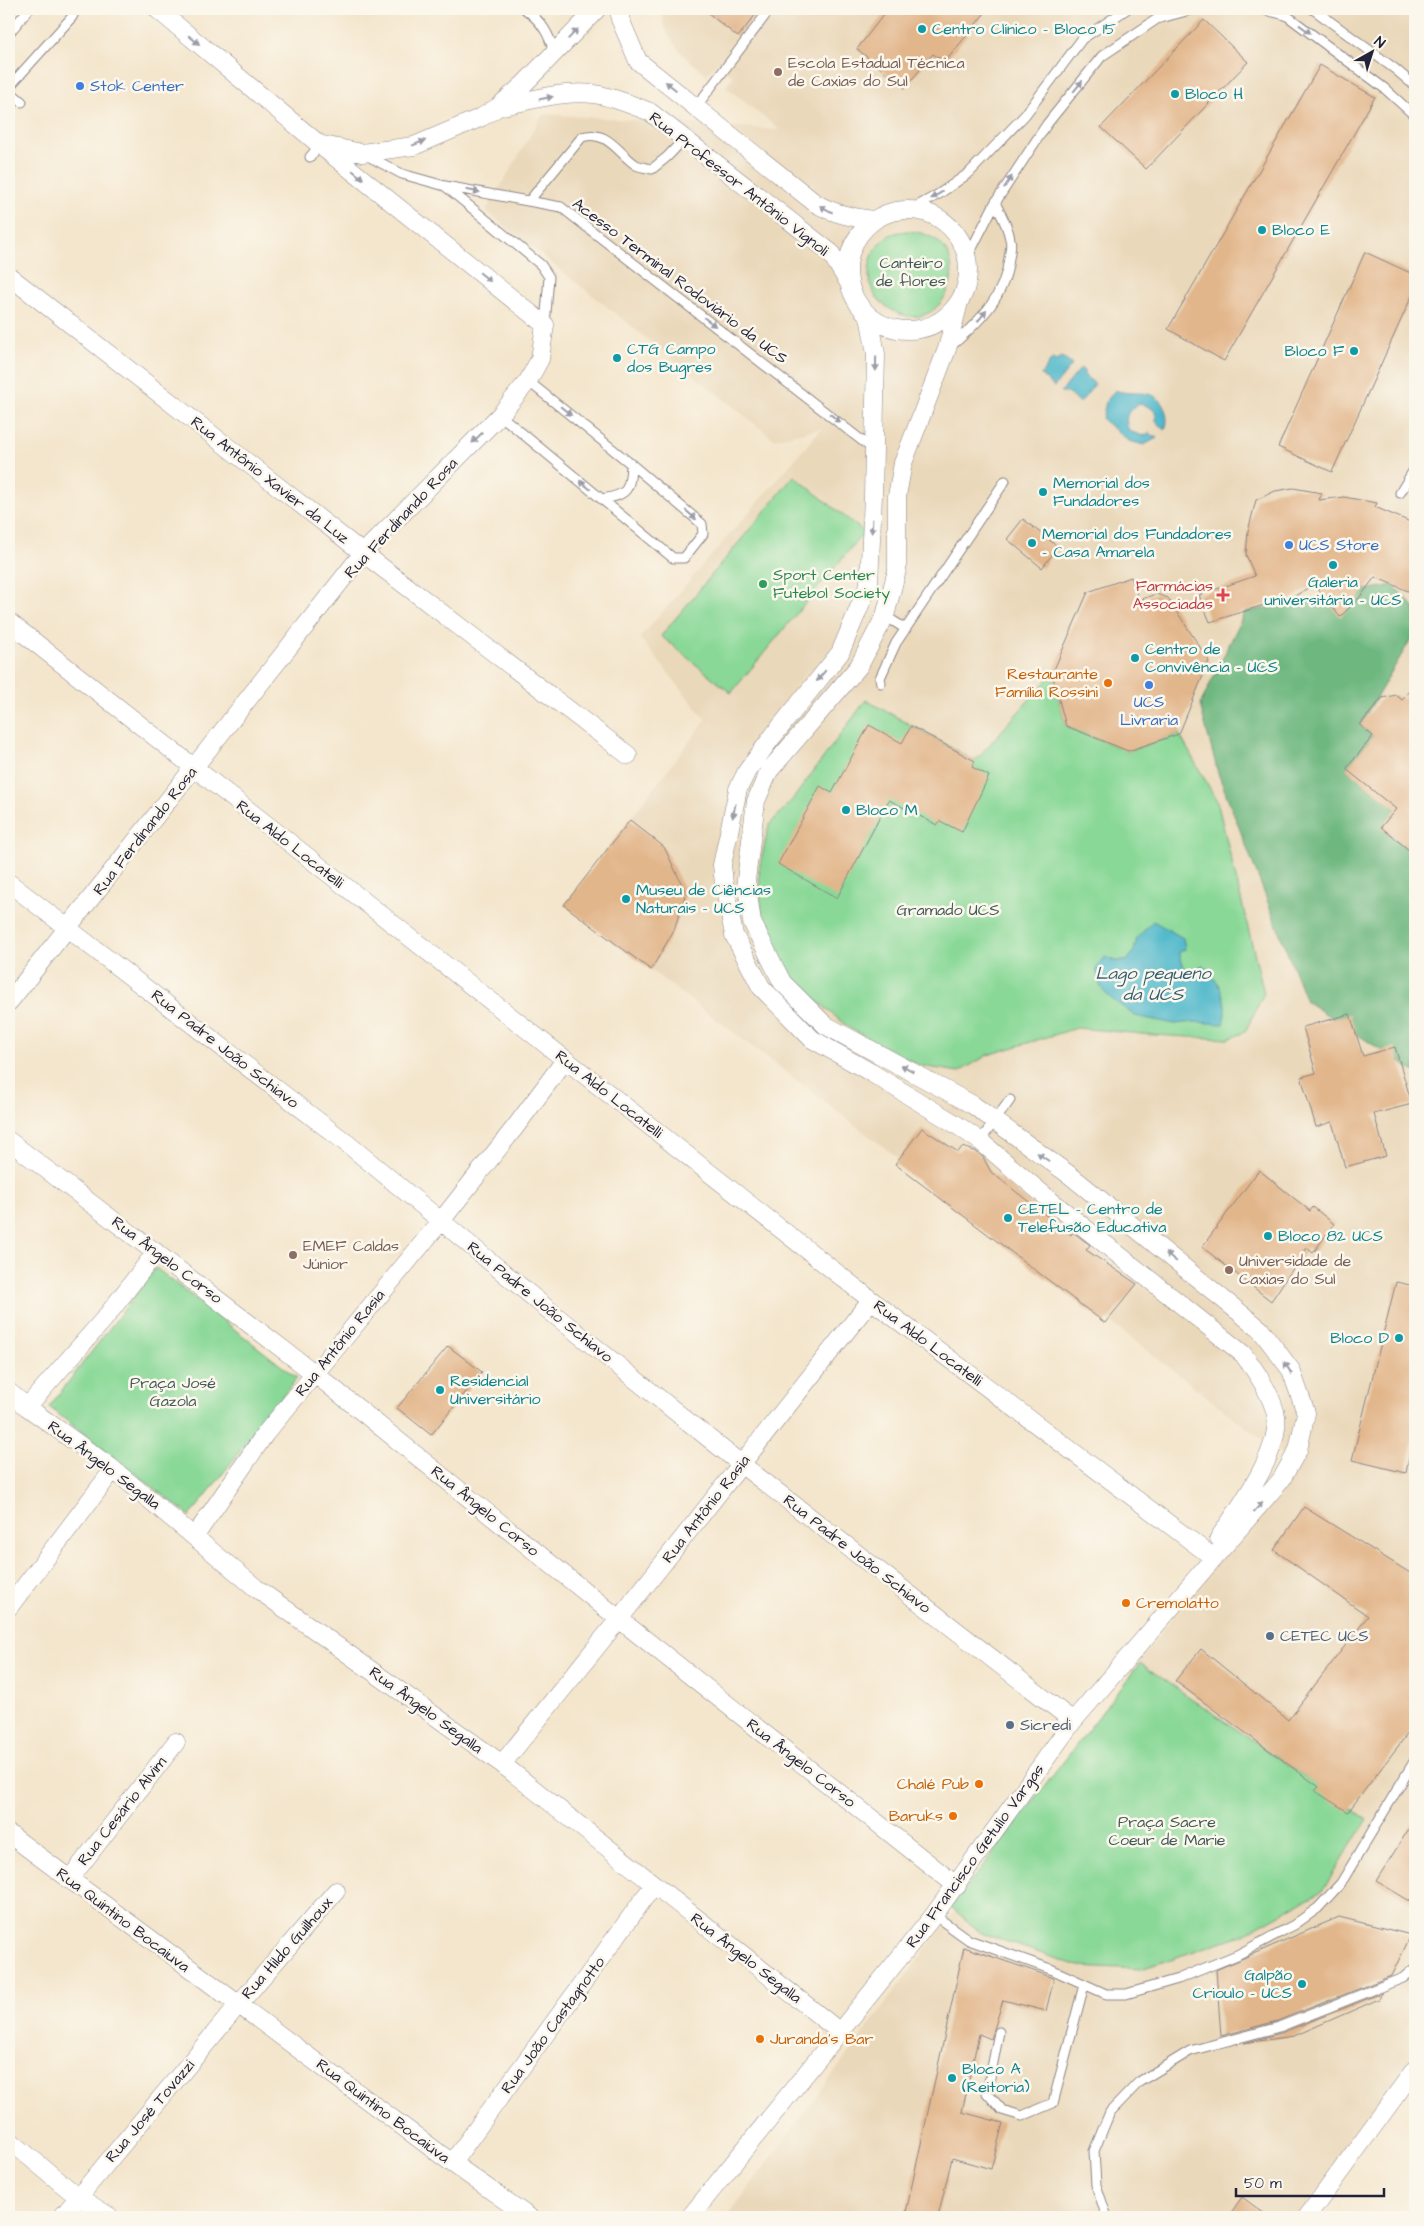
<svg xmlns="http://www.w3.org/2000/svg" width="1424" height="2226" viewBox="0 0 1424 2226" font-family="'Architects Daughter',sans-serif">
<rect width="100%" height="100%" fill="#fbf7ec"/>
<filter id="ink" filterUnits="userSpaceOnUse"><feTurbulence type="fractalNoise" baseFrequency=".02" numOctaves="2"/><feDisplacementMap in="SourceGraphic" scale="10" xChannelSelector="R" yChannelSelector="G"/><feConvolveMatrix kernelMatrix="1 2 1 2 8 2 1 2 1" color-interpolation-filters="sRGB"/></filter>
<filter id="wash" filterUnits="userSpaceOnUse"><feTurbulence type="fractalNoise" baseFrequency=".0096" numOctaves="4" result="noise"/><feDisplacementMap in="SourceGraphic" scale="20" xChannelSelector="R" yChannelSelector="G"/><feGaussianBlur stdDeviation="1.12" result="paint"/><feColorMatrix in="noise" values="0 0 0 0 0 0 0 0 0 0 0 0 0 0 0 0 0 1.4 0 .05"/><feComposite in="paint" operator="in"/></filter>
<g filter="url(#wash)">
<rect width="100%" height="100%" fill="#f4e6cd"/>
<path fill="#ead8ba" d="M662,9H1415V2065L1299,2217H727L1289,1460L798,1081L564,905L706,720L640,638L822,428L774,439L486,211L543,114L780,130L726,87L733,76L716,63L707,75L683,55L668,35L663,21Z"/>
<path fill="#89d897" stroke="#567d69" d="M906,231C991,234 943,361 879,300C862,283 868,248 888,236C893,233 901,232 906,231Z
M794,476L864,532L731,693L661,636Z
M1052,674L1066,726L1128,751L1179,734L1217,801L1264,993L1245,1032L1228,1039L1153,1035L1077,1028L988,1055L959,1072L921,1066L849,1028L803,989L772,947L761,909L759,870L769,825L793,799L866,700L975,761Z
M156,1268L297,1378L190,1516L49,1407Z
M1140,1663L1367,1819L1323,1890L1242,1935L1141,1969L1078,1966L981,1933L951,1907Z"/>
<path fill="#6eb880" stroke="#486d5e" d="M1393,585L1415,608V632L1360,725L1373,736L1346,769L1396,809L1381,827L1415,855V1072L1306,1001L1218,773L1200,705L1245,612Z"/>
<path fill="#4db7ca" stroke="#386c82" d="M1062,357L1072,365L1054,387L1041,375L1052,359L1056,361Z
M1081,368L1084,371V375L1095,384L1080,403L1067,393L1061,392Z
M1115,390C1127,395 1141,391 1152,395C1165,401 1170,418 1165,430L1156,422C1158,410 1150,406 1140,404C1126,410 1124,418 1129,431L1143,436L1149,433L1157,438L1144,445L1129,441L1102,419L1106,402Z
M1153,921L1183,938L1185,949L1179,952L1185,971H1192L1203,965C1219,981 1230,1001 1223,1024L1195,1022L1175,1024L1135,1016L1109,997L1101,988L1096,969L1105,957L1115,961H1127L1134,951L1137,938Z"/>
<g id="blocks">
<path fill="#e2b68b" d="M703,9H760L738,37Z
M888,9H988L945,62L933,54L905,88L857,49Z
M1204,20L1248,62L1146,169L1101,127Z
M1320,65L1375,97L1224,361L1168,329Z
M1365,252L1415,275V289L1332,472L1278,447Z
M1293,488L1322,493L1319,500L1344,497L1377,503L1375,507L1415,524V594L1375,577L1360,597L1340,617L1314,584L1284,603L1264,605L1210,622L1199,595L1255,576L1246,555L1248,531L1256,500L1275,491Z
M1023,519L1058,547L1042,568L1007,539Z
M1131,577L1139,600L1156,594L1168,598L1209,661L1179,734L1128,751L1066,726L1052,674L1088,592Z
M1415,683V855L1381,827L1396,809L1346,769L1373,736L1360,725L1382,698L1396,695L1402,700Z
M869,725L902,743L911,726L975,761L972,767L989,776L962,832L940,821L937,825L889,800L837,898L778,864L820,786L832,793Z
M630,820L664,847L686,893L674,930L651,970L564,905Z
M1350,1014L1363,1056L1395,1047L1412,1104L1374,1114L1386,1156L1345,1167L1332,1122L1316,1127L1301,1077L1316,1073L1303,1027Z
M922,1128L958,1152L962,1147L975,1151L983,1157L991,1172L1071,1235L1073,1232L1090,1245L1086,1250L1137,1284L1105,1323L895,1164Z
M1259,1170L1310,1211L1313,1207L1334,1224L1313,1253L1307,1248L1271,1301L1202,1247Z
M1396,1282L1415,1286V1427L1406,1473L1352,1460Z
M448,1346L482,1372L431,1435L397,1408Z
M1304,1507L1415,1576V1724L1348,1812L1315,1791L1319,1787L1175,1681L1201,1649L1288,1720L1368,1616L1274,1550Z
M1415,1819V1904L1376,1881Z
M1339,1917L1411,1935L1391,1976L1277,2021L1221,2036L1216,1970Z
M964,1947L1054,1978L1046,2011L1003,2000L991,2039L979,2034L962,2112L1003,2123L991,2169L952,2158L938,2217H905Z
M1382,1993L1379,1999L1294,2036L1244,2043L1281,2033Z
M1242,2197L1269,2217H1228Z"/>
</g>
</g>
<g filter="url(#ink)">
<use href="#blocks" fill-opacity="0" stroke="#8b8484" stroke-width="1"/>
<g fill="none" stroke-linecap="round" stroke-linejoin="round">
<defs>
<path id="lane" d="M525,9C541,21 550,34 554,54
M565,9L592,13
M1261,9L1286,15L1384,88L1415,116
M1313,9L1395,69L1415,86
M9,33L29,9
M9,87L72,17L74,13L73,9
M9,91L22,102
M696,107L770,9
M366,155L402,174L445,186L561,207L874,450
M310,157L320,145
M445,186L541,265L549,277L545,325
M529,201L582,137C607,129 618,153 636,165C641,167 647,168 652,169L667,157L685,138
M912,209L939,194L969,173L1025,115L1082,39L1127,9
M968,256L995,203L1047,124L1102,56L1157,19L1194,9
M951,346C980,321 1005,297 1009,258C1010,252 1012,244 1010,239C1008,226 1001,214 995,203
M500,415L673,558H684L703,534L702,524L631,464L528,381
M1400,493L1415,468
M602,499C628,495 630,490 631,464
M885,616L906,629
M881,683L880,678L896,643L1005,481
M980,1141L1010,1100
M934,1915L969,1940L1053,1970L1106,1994H1126L1178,1979L1237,1955L1294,1925L1318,1908L1341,1883L1415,1760
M999,2032L987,2093L1002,2110L1022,2116L1053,2103L1084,1985
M1107,2217L1096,2185L1094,2151L1110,2112L1139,2082L1190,2051L1279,2027L1403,1978L1415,1968"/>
<path id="street" d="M620,9V19L638,61L815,203C834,214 851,217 873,220
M498,107C528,101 563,90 594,94C614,97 632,105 650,112L830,252L849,283
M323,145L362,153L414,146L482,117L498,107L523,85L597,9
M848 270a60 60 0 1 1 120 0a60 60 0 1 1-120 0Z
M9,276L363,553L628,755
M869,316L876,354L873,496L869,584L840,653L773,736L747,771L738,789L722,865L724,884L734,935L761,987L812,1039L870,1072L957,1125L980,1141L1051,1201L1243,1354C1256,1371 1269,1390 1275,1411C1285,1447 1239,1508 1219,1538
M9,622L871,1300L1214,1558
M9,883L349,1145L556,1316L741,1464L1073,1721
M9,1002L363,553L500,415L528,381L540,359L545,325L320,145L157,9
M9,1141L314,1373L619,1619L957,1886
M9,1392L27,1407L109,1466L256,1588L502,1764L840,2032
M27,1407L105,1318L156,1252
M195,1536L265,1434L441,1221L516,1126L565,1060
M9,1607L113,1470
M502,1764L619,1619L871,1300
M9,1834L452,2163L529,2217
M69,1880L176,1742
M9,2140L78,2197L110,2217
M452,2163L653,1886
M62,2217L238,2005L336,1891
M690,2217L934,1915L1073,1721L1281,1480L1298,1450L1306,1413L1291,1370L1260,1329L1071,1176L973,1105L825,1025L782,982L752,922L746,880L756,801L769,771L859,666L885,616L897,570V496L903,463L947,349L958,306
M1307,2217L1415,2069"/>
</defs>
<use href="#lane" stroke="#8b8484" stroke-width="11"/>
<use href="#street" stroke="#8b8484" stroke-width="19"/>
<use href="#lane" stroke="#fff" stroke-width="9"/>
<use href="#street" stroke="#fff" stroke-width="18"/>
</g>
<defs><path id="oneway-solid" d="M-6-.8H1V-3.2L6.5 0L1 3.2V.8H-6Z" transform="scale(1.25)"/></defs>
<g fill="#9c9ca7">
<use href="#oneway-solid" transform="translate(1305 29) rotate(36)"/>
<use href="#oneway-solid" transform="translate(573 34) rotate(-46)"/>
<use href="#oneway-solid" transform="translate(194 40) rotate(39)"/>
<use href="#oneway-solid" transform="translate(671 86) rotate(-141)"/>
<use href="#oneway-solid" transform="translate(1078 86) rotate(-51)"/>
<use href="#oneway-solid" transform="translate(546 98) rotate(-11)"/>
<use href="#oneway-solid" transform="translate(419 143) rotate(-21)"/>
<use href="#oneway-solid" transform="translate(358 175) rotate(39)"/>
<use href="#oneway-solid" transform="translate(1008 182) rotate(-56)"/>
<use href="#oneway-solid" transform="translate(473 191) rotate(10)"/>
<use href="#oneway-solid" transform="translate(937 195) rotate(149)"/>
<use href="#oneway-solid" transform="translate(826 209) rotate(-152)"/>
<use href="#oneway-solid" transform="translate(485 277) rotate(39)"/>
<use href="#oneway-solid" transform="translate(982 316) rotate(-51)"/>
<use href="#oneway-solid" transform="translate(710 322) rotate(37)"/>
<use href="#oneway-solid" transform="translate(876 364) rotate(91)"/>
<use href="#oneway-solid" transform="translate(566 411) rotate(39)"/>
<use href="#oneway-solid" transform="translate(835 418) rotate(38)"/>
<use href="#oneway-solid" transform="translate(477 438) rotate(135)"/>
<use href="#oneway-solid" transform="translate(585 485) rotate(-140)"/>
<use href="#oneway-solid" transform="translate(691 515) rotate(41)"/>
<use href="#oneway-solid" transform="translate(872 526) rotate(93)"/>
<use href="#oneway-solid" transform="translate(821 676) rotate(129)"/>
<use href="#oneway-solid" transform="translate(734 811) rotate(102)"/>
<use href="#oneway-solid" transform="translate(907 1068) rotate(-152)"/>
<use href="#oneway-solid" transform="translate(1043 1157) rotate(-145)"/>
<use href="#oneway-solid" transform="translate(1171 1257) rotate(-141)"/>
<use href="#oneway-solid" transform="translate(1288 1368) rotate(-122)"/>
<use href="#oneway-solid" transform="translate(1258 1507) rotate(-49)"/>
</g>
</g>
<g fill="#0f9aa8" stroke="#fbf7ec" stroke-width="2">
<circle cx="922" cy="29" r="5"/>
<circle cx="1175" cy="94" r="5"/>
<circle cx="1262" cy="230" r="5"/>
<circle cx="1354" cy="351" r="5"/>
<circle cx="617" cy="358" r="5"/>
<circle cx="1043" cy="492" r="5"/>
<circle cx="1032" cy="543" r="5"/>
<circle cx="1333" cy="565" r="5"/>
<circle cx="1135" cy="658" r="5"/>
<circle cx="846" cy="810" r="5"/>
<circle cx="626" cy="899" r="5"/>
<circle cx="1008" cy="1218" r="5"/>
<circle cx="1268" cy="1236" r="5"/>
<circle cx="1399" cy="1338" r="5"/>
<circle cx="440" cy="1390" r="5"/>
<circle cx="1302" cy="1984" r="5"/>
<circle cx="952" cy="2078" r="5"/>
</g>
<g fill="#8d6e63" stroke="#fbf7ec" stroke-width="2">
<circle cx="778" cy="72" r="5"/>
<circle cx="293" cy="1255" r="5"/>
<circle cx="1229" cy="1270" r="5"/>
</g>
<g fill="#3f7fe0" stroke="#fbf7ec" stroke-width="2">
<circle cx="80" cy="86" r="5"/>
<circle cx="1289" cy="545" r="5"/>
<circle cx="1149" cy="685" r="5"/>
</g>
<circle fill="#2e9e5b" stroke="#fbf7ec" stroke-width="2" cx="763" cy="584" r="5"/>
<path fill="#e0444e" stroke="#fbf7ec" stroke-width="2" d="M1220.5 587.5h5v5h5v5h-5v5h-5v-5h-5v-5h5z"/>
<g fill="#e8710a" stroke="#fbf7ec" stroke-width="2">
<circle cx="1108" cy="683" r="5"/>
<circle cx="1126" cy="1603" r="5"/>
<circle cx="979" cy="1784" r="5"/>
<circle cx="953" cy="1816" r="5"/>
<circle cx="760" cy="2039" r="5"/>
</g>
<g fill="#5c6f8a" stroke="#fbf7ec" stroke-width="2">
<circle cx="1270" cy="1636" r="5"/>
<circle cx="1010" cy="1725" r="5"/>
</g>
<g text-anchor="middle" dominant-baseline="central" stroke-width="5" stroke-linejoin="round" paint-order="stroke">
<g font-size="16" fill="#0d838f" stroke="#fbf7ec" text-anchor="start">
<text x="932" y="29">Centro Clínico - Bloco 15</text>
<text x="1185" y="94">Bloco H</text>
<text x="1272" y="230">Bloco E</text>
<text x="627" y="349">CTG Campo<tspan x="627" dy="18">dos Bugres</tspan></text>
<text x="1344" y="351" text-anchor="end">Bloco F</text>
<text x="1053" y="483">Memorial dos<tspan x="1053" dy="18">Fundadores</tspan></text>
<text x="1042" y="534">Memorial dos Fundadores<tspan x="1042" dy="18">- Casa Amarela</tspan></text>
<text x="1333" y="582" text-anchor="middle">Galeria<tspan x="1333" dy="18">universitária - UCS</tspan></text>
<text x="1145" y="649">Centro de<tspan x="1145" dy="18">Convivência - UCS</tspan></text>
<text x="856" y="810">Bloco M</text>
<text x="636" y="890">Museu de Ciências<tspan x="636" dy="18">Naturais - UCS</tspan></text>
<text x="1018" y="1209">CETEL - Centro de<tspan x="1018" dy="18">Telefusão Educativa</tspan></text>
<text x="1278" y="1236">Bloco 82 UCS</text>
<text x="1389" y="1338" text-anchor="end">Bloco D</text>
<text x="450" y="1381">Residencial<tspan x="450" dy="18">Universitário</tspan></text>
<text x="1292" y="1975" text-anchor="end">Galpão<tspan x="1292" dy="18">Crioulo - UCS</tspan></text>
<text x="962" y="2069">Bloco A<tspan x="962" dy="18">(Reitoria)</tspan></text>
</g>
<g font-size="16" fill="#785e54" stroke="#fbf7ec" text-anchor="start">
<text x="788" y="63">Escola Estadual Técnica<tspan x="788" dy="18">de Caxias do Sul</tspan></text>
<text x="303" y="1246">EMEF Caldas<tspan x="303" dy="18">Júnior</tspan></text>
<text x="1239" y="1261">Universidade de<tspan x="1239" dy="18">Caxias do Sul</tspan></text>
</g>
<g font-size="16" fill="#366cbe" stroke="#fbf7ec" text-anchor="start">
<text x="90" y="86">Stok Center</text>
<text x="1299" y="545">UCS Store</text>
<text x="1149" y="702" text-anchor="middle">UCS<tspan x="1149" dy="18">Livraria</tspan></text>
</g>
<g font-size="16" fill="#22223b" stroke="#fbf7ec">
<text transform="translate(739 184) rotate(38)">Rua Professor Antônio Vignoli</text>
<text transform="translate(680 281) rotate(37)">Acesso Terminal Rodoviário da UCS</text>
<text transform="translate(270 480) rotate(38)">Rua Antônio Xavier da Luz</text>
<text transform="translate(401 518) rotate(-47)">Rua Ferdinando Rosa</text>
<text transform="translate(145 831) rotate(-52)">Rua Ferdinando Rosa</text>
<text transform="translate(290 844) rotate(38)">Rua Aldo Locatelli</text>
<text transform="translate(225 1049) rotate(38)">Rua Padre João Schiavo</text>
<text transform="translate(609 1094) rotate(38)">Rua Aldo Locatelli</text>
<text transform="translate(167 1260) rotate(37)">Rua Ângelo Corso</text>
<text transform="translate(540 1302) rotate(39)">Rua Padre João Schiavo</text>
<text transform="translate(340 1343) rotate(-51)">Rua Antônio Rasia</text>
<text transform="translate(928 1343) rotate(37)">Rua Aldo Locatelli</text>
<text transform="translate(104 1465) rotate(37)">Rua Ângelo Segalla</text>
<text transform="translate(706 1509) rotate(-52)">Rua Antônio Rasia</text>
<text transform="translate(485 1511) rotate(39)">Rua Ângelo Corso</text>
<text transform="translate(857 1554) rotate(38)">Rua Padre João Schiavo</text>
<text transform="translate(426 1710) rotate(36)">Rua Ângelo Segalla</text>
<text transform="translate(801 1763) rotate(38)">Rua Ângelo Corso</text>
<text transform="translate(122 1811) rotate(-52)">Rua Cesário Alvim</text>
<text transform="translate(975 1856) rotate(-54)">Rua Francisco Getulio Vargas</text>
<text transform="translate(123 1920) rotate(37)">Rua Quintino Bocaiuva</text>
<text transform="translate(287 1948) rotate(-49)">Rua Hildo Guilhoux</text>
<text transform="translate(746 1958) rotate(38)">Rua Ângelo Segalla</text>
<text transform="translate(553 2025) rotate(-54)">Rua João Castagnotto</text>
<text transform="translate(150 2111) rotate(-50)">Rua José Tovazzi</text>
<text transform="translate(383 2111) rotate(37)">Rua Quintino Bocaiúva</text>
</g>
<g font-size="16" fill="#415957" stroke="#fbf7ec">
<text x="911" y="263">Canteiro<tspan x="911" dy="18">de flores</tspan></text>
<text x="948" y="910">Gramado UCS</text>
<text x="173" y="1383">Praça José<tspan x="173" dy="18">Gazola</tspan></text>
<text x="1167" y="1822">Praça Sacre<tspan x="1167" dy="18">Coeur de Marie</tspan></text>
</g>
<g font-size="16" fill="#27864d" stroke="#fbf7ec" text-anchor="start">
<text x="773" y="575">Sport Center<tspan x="773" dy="18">Futebol Society</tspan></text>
</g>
<g font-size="16" fill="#be3a42" stroke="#fbf7ec" text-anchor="end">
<text x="1213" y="586">Farmácias<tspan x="1213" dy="18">Associadas</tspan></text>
</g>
<g font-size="16" fill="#c56008" stroke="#fbf7ec" text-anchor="end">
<text x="1098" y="674">Restaurante<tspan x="1098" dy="18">Família Rossini</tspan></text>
<text x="1136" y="1603" text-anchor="start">Cremolatto</text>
<text x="969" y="1784">Chalé Pub</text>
<text x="943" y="1816">Baruks</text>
<text x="770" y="2039" text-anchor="start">Juranda's Bar</text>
</g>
<g font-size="16" fill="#4e5e75" stroke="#fbf7ec" text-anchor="start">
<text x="1280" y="1636">CETEC UCS</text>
<text x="1020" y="1725">Sicredi</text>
</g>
<g font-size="18" font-style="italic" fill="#335e74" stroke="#fbf7ec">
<text x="1153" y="973">Lago pequeno<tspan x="1153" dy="21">da UCS</tspan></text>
</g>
</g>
<rect width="1424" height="2226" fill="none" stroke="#fbf7ec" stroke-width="30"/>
<g transform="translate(1372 52) rotate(39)" stroke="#fbf7ec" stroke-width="4" paint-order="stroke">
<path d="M0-4L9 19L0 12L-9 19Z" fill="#22223b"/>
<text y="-8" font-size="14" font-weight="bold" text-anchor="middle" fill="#22223b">N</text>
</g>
<path d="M1236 2188v8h148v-8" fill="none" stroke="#22223b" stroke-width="2.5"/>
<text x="1244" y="2188" font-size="15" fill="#22223b" stroke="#fbf7ec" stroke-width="4" paint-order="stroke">50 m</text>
</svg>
